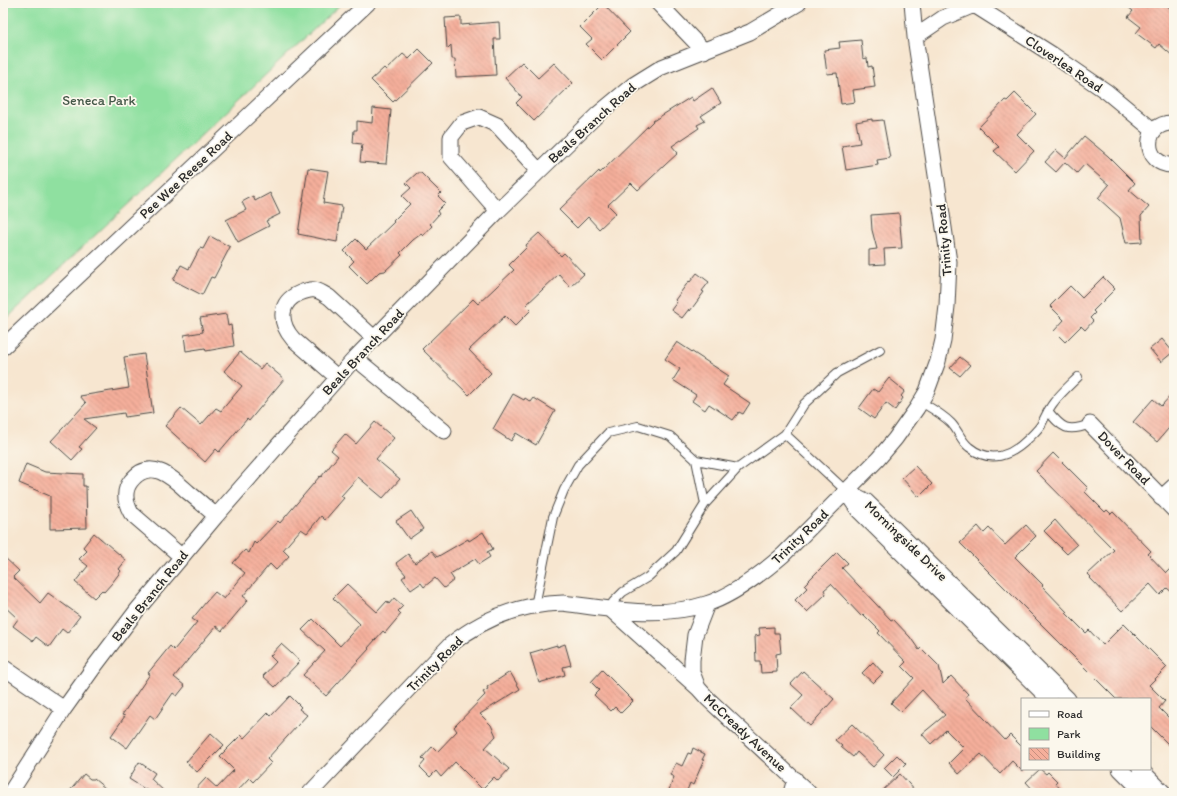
<svg xmlns="http://www.w3.org/2000/svg" width="1177" height="796" viewBox="0 0 1177 796" font-family="Itim,sans-serif">
<defs>
<pattern id="building-back-hatch" width="6" height="6" patternUnits="userSpaceOnUse"><rect width="6" height="6" fill="#f5af9b"/><path d="M-1 5l2 2M0 0l6 6M5-1l2 2" fill="none" stroke="#c78f7f"/></pattern>
</defs>
<rect width="100%" height="100%" fill="#fbf7ec"/>
<filter id="ink" filterUnits="userSpaceOnUse"><feTurbulence type="fractalNoise" baseFrequency=".025" numOctaves="2"/><feDisplacementMap in="SourceGraphic" scale="8" xChannelSelector="R" yChannelSelector="G"/><feConvolveMatrix kernelMatrix="1 2 1 2 8 2 1 2 1" color-interpolation-filters="sRGB"/></filter>
<filter id="wash" filterUnits="userSpaceOnUse"><feTurbulence type="fractalNoise" baseFrequency=".012" numOctaves="4" result="noise"/><feDisplacementMap in="SourceGraphic" scale="16" xChannelSelector="R" yChannelSelector="G"/><feGaussianBlur stdDeviation="0.9" result="paint"/><feColorMatrix in="noise" values="0 0 0 0 0 0 0 0 0 0 0 0 0 0 0 0 0 1.4 0 .05"/><feComposite in="paint" operator="in"/></filter>
<g filter="url(#wash)">
<rect width="100%" height="100%" fill="#f7e6d0"/>
<path fill="#8fe0a0" stroke="#5d8666" d="M3,3H342L3,322Z"/>
<g id="blocks">
<path fill="url(#building-back-hatch)" d="M1123,3H1164L1174,12V57L1159,44L1156,48L1136,33L1141,27L1128,17L1133,11Z
M603,4L630,32L602,60L586,44L592,39L580,27Z
M461,17V25L499,22L500,39H494L496,75L456,77L455,59H452L451,45L447,49L445,18Z
M861,40L863,59L867,58L868,67L872,66L875,87L853,90L855,102L841,104L837,73L827,74L824,50L840,48L839,42Z
M419,49L433,63L393,102L371,80L384,68L386,70L403,54L409,59Z
M522,62L538,78L554,63L573,83L534,121L516,103L522,97L505,78Z
M712,88L721,103L701,116L705,121L697,125L699,128L672,146L678,153L638,190L631,183L608,205L616,213L599,229L588,217L577,228L559,210L599,171L600,173L653,121L691,97L693,101Z
M1015,93L1036,114L1017,134L1034,151L1015,171L994,151L999,147L979,127L1005,100L1007,101Z
M373,108L391,110L386,164L360,162L362,144L353,143L354,130H357V121L372,123Z
M872,119V121L883,120L890,158L877,160L878,165L846,170L842,146L860,143L856,122Z
M1084,136L1108,156L1135,183L1129,190L1149,207L1141,216L1142,242L1126,243L1120,218L1098,198L1109,185L1085,164L1077,173L1065,162L1056,172L1045,162L1056,150L1065,158Z
M308,168L328,171L323,203L342,206L337,242L298,234Z
M417,173H421L441,193L438,196L445,203L437,211L439,214L430,224L432,226L423,236L421,234L413,240L400,253L402,255L385,271L379,272L367,284L349,266L354,261L344,251L356,239L366,249L394,222L393,221L410,204L402,196L411,188L406,183Z
M270,193L280,214L266,221L269,226L238,242L226,220L246,210L242,202L253,196L255,201Z
M899,213L902,248L884,249L885,264L869,265V250L877,249L872,230L871,215Z
M539,233L561,256L564,253L584,274L570,287L559,274L526,305L531,310L515,326L505,316L469,350L491,373L469,395L422,349L473,299L478,304L514,270L509,265L527,247L526,245Z
M210,236L230,247L214,278L211,277L202,295L173,280L181,265L189,269L200,248L203,249Z
M697,273L709,282L702,291L704,292L690,311L689,309L682,318L671,310L677,302L675,300L689,281L690,282Z
M1103,277L1115,289L1093,311L1095,313L1090,318L1093,321L1085,330L1081,326L1065,342L1054,331L1064,320L1050,306L1070,286L1082,298Z
M226,314L228,326L231,325L234,346L206,351L205,348L186,351L184,335L203,332L200,318Z
M1162,339L1173,352L1161,362L1150,349Z
M677,342L729,376L723,385L750,403L743,414L739,412L733,420L709,404L705,410L692,401L696,395L673,380L680,369L665,359Z
M240,352L260,369L265,363L284,379L249,421L247,419L219,452L216,449L205,462L165,426L181,408L201,425L216,408L221,411L242,386L224,371Z
M144,354L153,413L125,417L124,413L84,419L96,428L79,447L82,449L72,460L51,441L86,403L80,396L129,388L124,357Z
M960,357L970,365L960,376L950,368Z
M889,378L905,391L901,396L903,398L895,410L886,403L874,419L859,408L873,389L878,392Z
M1174,392V422L1157,442L1133,422L1153,399L1161,406Z
M513,394L524,400L525,398L531,402L534,398L555,411L536,445L516,433L511,441L493,429Z
M375,422L394,438L376,459L400,479L383,498L358,477L341,496L344,498L325,520L321,516L307,533L301,529L283,550L289,556L276,570L270,564L243,596L248,600L222,631L216,626L205,639L174,677L185,686L177,696L173,693L155,719L150,715L127,748L111,736L125,716L122,715L150,674L148,673L170,646L174,650L197,622L192,619L206,602L215,592L224,599L245,573L233,563L245,550L249,553L254,542L256,544L278,521L280,523L320,476L321,477L338,456L331,450L345,434L356,444Z
M1053,453L1088,488L1085,492L1105,512L1107,510L1111,514L1113,512L1151,551L1148,554L1166,573L1174,565V594L1167,588L1160,595L1150,584L1122,611L1090,578L1091,577L1088,574L1114,550L1036,471Z
M26,464L45,472L83,474V486H86L87,528L50,529V496L19,483Z
M915,466L932,484L919,497L902,478Z
M411,511L423,529L409,539L396,521Z
M1055,520L1077,545L1067,554L1044,531Z
M1026,525L1036,536L1015,557L1043,585L1042,586L1067,612L1066,613L1086,633L1089,630L1103,645L1124,624L1167,667L1149,685L1165,701L1159,708L1174,723V750L1150,726V699H1116L960,543L978,526L984,533L989,528L1005,545Z
M483,532L493,549L487,552L490,557L479,564L475,559L450,574L454,580L444,588L435,578L424,587L421,583L411,590L402,578L406,575L396,563L408,554L415,563L432,551L437,557L468,539L469,541Z
M94,533L126,560L119,569L121,571L112,583L104,592L102,590L94,598L75,582L88,566L79,559L87,551L83,547Z
M837,552L848,563L842,568L891,620L893,619L910,637L919,650L921,648L939,666L943,684L951,676L968,694L965,698L1005,740L1010,735L1022,747V771L1012,761L1000,774L981,754L959,774L949,763L964,748L946,730L931,744L922,734L945,715L922,690L901,712L891,703L914,678L902,666L906,662L878,633L880,631L863,614L861,616L831,584L824,590L826,594L807,612L795,600L807,588L804,585Z
M3,556L19,571L13,577L40,603L48,593L80,616L67,633L62,629L49,647L36,637L33,641L13,626L18,619L3,605Z
M347,584L377,612L387,601L389,604L394,598L403,606L398,611L401,614L385,633L383,631L368,648L369,649L326,696L303,675L325,651L302,630L313,619L340,646L360,624L333,598Z
M774,627V633H779L781,653L776,654L777,672L761,673L760,661H756L755,636L760,635L759,628Z
M281,644L300,661L275,687L263,676L276,662L270,656Z
M565,644L571,665L563,667L565,675L539,683L530,653L557,645V647Z
M873,662L883,673L873,683L862,673Z
M602,670L633,701L621,713L615,707L611,711L594,695L599,690L591,682Z
M803,671L834,699L810,726L791,708L803,695L791,684Z
M510,672L520,689L480,714L491,725L496,736L485,748L509,769L498,781L494,777L482,789L455,762L441,777L436,771L430,777L420,767L425,761L422,758L432,747L437,752L457,731L454,727L485,695L483,692L488,689L487,687Z
M290,696L301,707L299,709L307,715L267,759L271,763L253,782L249,778L235,793H192L206,778L217,788L234,770L220,756L241,735L244,738L268,713L271,716Z
M852,724L884,755L873,767L857,752L853,757L841,747L842,746L835,740Z
M211,733L224,745L197,772L186,762Z
M693,748L705,754L702,760H704L693,785L690,783L686,793H676L669,790L674,777L670,775L676,763L682,766L688,753L691,754Z
M897,755L906,764L893,777L884,768Z
M139,762L155,773L151,779L166,793H151L129,779Z
M1040,769L1046,774L1048,772L1057,781L1055,783L1064,793H1036L1026,782Z
M84,774L90,779H94L111,793H68Z
M900,774L917,793H880Z"/>
</g>
</g>
<g filter="url(#ink)">
<use href="#blocks" fill-opacity="0" stroke="#4a4744" stroke-width="1"/>
<g fill="none" stroke-linecap="round" stroke-linejoin="round">
<defs>
<path id="lane" d="M921,402C931,408 942,414 951,423C958,430 961,441 969,447C990,464 1011,456 1028,439C1033,434 1039,429 1042,423C1046,415 1049,408 1054,402C1061,393 1070,385 1078,377
M1048,411C1062,428 1067,433 1090,424
M785,434L804,404L837,373L880,350
M696,460L738,468L705,504
M738,468L785,434L846,491
M535,606L553,517L564,490L578,465L608,433L638,426L670,436L696,460L705,504L676,551L648,577L623,592L613,602L610,609"/>
<path id="street" d="M658,3L704,51
M971,3L1053,55L1107,92L1154,131
M915,37L943,18L974,5
M1174,123C1141,121 1142,167 1174,165
M498,211L451,157V137L462,123L479,117L497,125L539,171
M3,347L368,3
M355,358L444,431
M338,378L293,339C279,323 278,302 300,293C305,291 310,289 315,290C320,291 324,294 329,297L374,338
M1090,424L1174,510
M846,491L866,501L1068,699
M846,492L859,511L1049,699
M1161,498L1174,486
M182,557L131,513C125,502 123,491 131,481C150,457 172,477 188,492C198,500 207,508 216,516
M610,609L699,689L708,699L809,793
M3,667L64,709
M698,688L692,672V660L695,635L707,604
M1120,769L1144,793
M1140,769L1164,793
M10,793L64,709L94,667L138,609L216,516L355,358L498,211L598,114L633,85L662,67L750,32L799,3
M310,793L450,645C483,618 520,604 563,603C609,609 660,619 706,604C732,596 762,573 783,555L878,459L895,439L917,408L927,391L938,361L943,340L947,306L949,262L943,221L915,37L912,3
M791,793L795,779"/>
</defs>
<use href="#lane" stroke="#4a4744" stroke-width="10"/>
<use href="#street" stroke="#4a4744" stroke-width="17"/>
<use href="#lane" stroke="#fff" stroke-width="8"/>
<use href="#street" stroke="#fff" stroke-width="15"/>
</g>
</g>
<g text-anchor="middle" dominant-baseline="central" stroke-width="3.5" stroke-linejoin="round" paint-order="stroke">
<g font-size="14" fill="#2b2b2b" stroke="#fbf7ec">
<text transform="translate(1064 64) rotate(34)">Cloverlea Road</text>
<text transform="translate(592 123) rotate(-42)">Beals Branch Road</text>
<text transform="translate(186 175) rotate(-43)">Pee Wee Reese Road</text>
<text transform="translate(944 240) rotate(-95)">Trinity Road</text>
<text transform="translate(363 352) rotate(-47)">Beals Branch Road</text>
<text transform="translate(1124 458) rotate(46)">Dover Road</text>
<text transform="translate(800 537) rotate(-44)">Trinity Road</text>
<text transform="translate(906 541) rotate(44)">Morningside Drive</text>
<text transform="translate(150 596) rotate(-51)">Beals Branch Road</text>
<text transform="translate(435 664) rotate(-45)">Trinity Road</text>
<text transform="translate(745 733) rotate(43)">McCready Avenue</text>
</g>
<g font-size="14" fill="#445848" stroke="#fbf7ec">
<text x="99" y="100">Seneca Park</text>
</g>
</g>
<rect width="1177" height="796" fill="none" stroke="#fbf7ec" stroke-width="16"/>
<rect x="1021" y="698" width="130" height="72" fill="#fbf7ec" stroke="#a8a59f"/>
<rect x="1029" y="711" width="20" height="6" fill="#ffffff" stroke="#a8a59f"/>
<text x="1057" y="718" font-size="12" fill="#2b2b2b">Road</text>
<rect x="1029" y="728" width="20" height="12" fill="#8fe0a0" stroke="#a8a59f"/>
<text x="1057" y="738" font-size="12" fill="#2b2b2b">Park</text>
<rect x="1029" y="748" width="20" height="12" fill="url(#building-back-hatch)" stroke="#a8a59f"/>
<text x="1057" y="758" font-size="12" fill="#2b2b2b">Building</text>
</svg>
